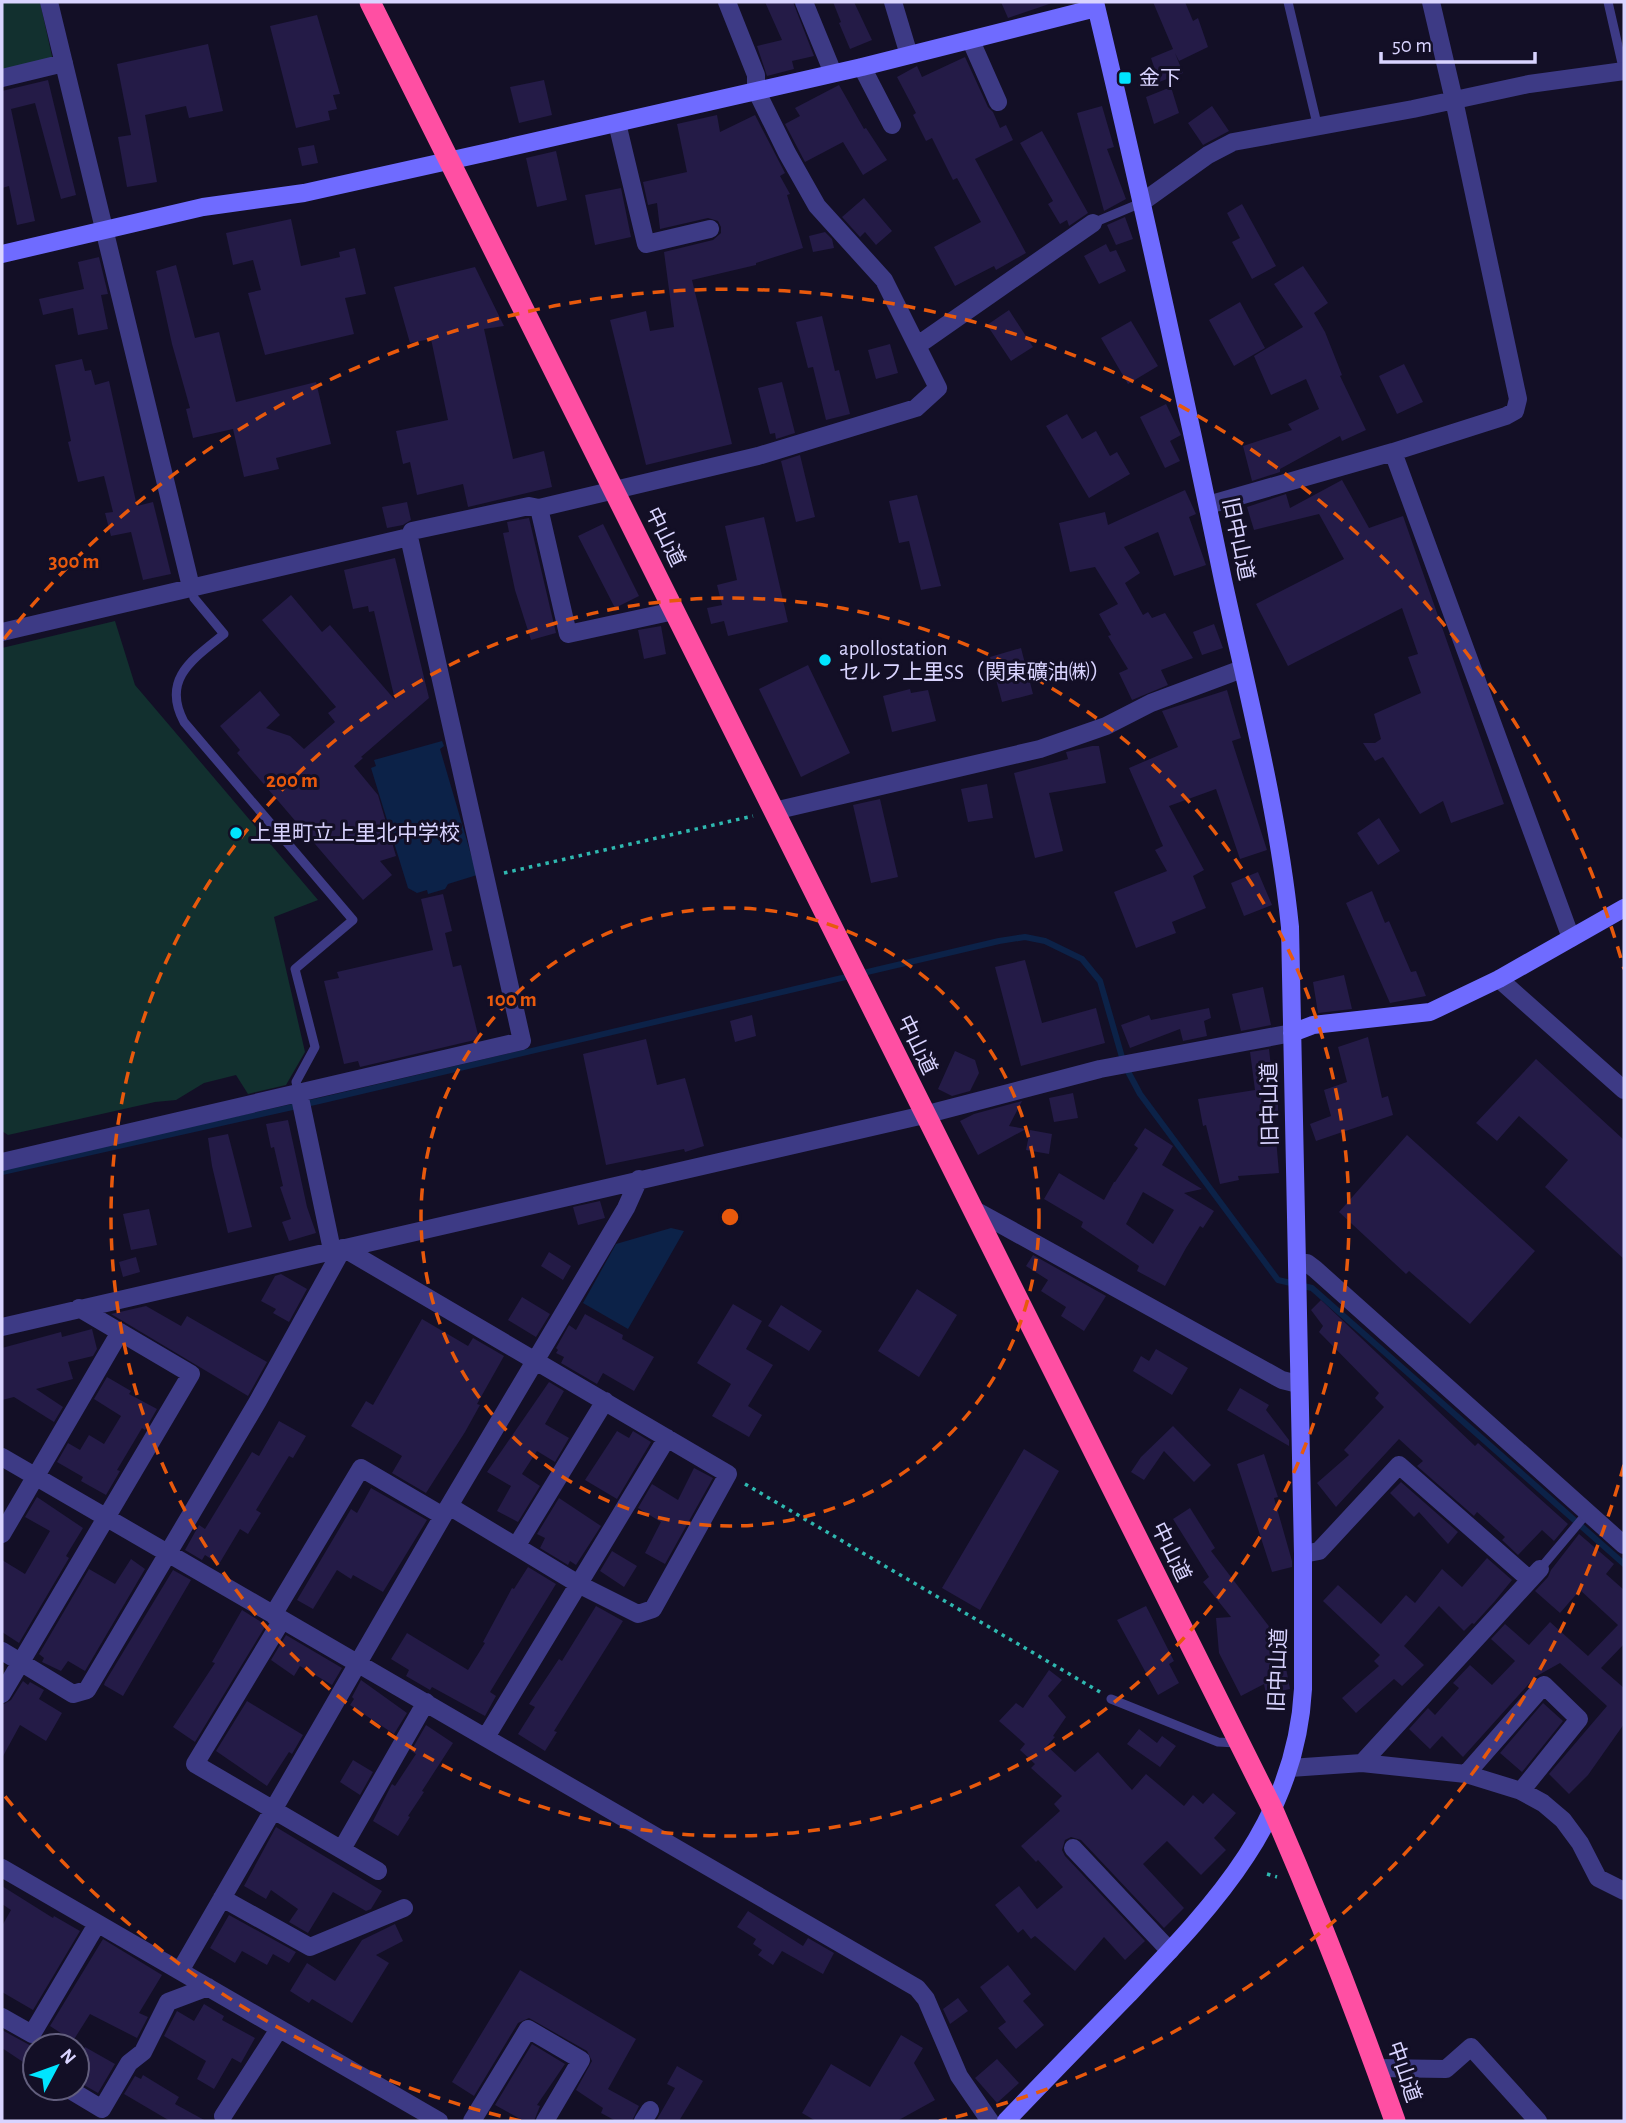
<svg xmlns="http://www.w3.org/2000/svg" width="1626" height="2123" viewBox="0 0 1626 2123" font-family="'Alegreya Sans','Noto Sans JP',sans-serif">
<rect width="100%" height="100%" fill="#130f26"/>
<path fill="#12302f" d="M2,2H40L53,61L2,73Z
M115,621L135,685L318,900L274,917L305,1052L286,1085L248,1094L236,1075L204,1083L176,1100L155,1102L8,1135L2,1131V648Z"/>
<path fill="#0c2248" d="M442,741L444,746L440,749L477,875L448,884L445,889L428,894L427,890L417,893L408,888L371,768L376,766L374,760Z
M671,1228L684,1231L628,1329L583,1303L616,1244Z"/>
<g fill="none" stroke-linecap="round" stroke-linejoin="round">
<path stroke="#0c2248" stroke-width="6" d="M2,1172L319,1101L999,941L1025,937L1045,941L1082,959L1100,981L1124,1064L1140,1094L1278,1280L1312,1288L1624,1564"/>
</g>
<path fill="#241b47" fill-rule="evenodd" d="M765,2H793L814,56L792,61L794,69L767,76L757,46L782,40Z
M833,2H854L872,40L850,49L839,23L841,22Z
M1001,2H1055L1008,18Z
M1153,2H1185L1193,21L1198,18L1208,47L1179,61L1175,53L1183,73L1159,82L1151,58L1173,49Z
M317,15L340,94L333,95L337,109L328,111L330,120L296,128L270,26Z
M208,44L223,111L189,118L186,106L145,115L157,182L127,187L118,137L131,135L117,64Z
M965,57L988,107L993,112L1000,128L1006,125L1013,140L975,159L1026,253L996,270L994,266L955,286L934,247L981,222L957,178L953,180L932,138L926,141L913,115L916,113L897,77L917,66L922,77Z
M48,80L76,195L61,199L35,103L11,109L35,221L17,225L9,186L2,188V91Z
M544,80L552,115L519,123L510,87Z
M839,85L864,129L866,128L887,160L863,175L843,142L805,162L785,124L800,116L795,108Z
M1171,87L1179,113L1154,124L1146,97Z
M1102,106L1114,147L1107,149L1126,199L1104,211L1077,113Z
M1212,106L1229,131L1203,145L1188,123Z
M717,115L720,132L755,115L785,173L780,176L790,194L787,195L803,248L756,263V265L692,280L732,444L646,465L610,320L646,311L650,331L674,327L664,252L713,240L721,233V227L718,221L708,218L660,229L657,203L648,205L643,182L687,172L677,124Z
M1042,131L1088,213L1069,226L1067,220L1060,224L1048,204L1053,201L1020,143Z
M314,145L318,163L302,166L298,148Z
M556,151L567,200L537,207L526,158Z
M621,188L631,237L595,245L585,195Z
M864,198L892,231L876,245L865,232L860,237L842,217Z
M1242,204L1276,266L1252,279L1232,242L1240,238L1227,213Z
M1125,217L1133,239L1116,245L1107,225Z
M291,219L301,266L340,257L339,252L355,248L366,294L345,298L354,334L265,355L248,293L261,290L253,260L233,265L226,233Z
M825,232L832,239L834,248L813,252L809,236Z
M1106,244L1110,252L1116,250L1126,271L1099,284L1084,256Z
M99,257L108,294L101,295L108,329L78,335L73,308L43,315L39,299L84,289L78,262Z
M176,265L195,338L219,332L236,402L316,382L331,444L276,458L279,469L244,477L233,429L193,438L186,409L190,408L172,344L156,271Z
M1303,266L1328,303L1314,313L1325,332L1342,375L1340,376L1366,430L1342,441L1340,436L1280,469V472L1252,481L1243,446L1292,430L1288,424L1319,409L1306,379L1271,395L1254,356L1303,327L1274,284Z
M475,267L504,326L484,329L513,459L544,451L552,487L468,507L463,484L417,495L410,462L403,464L396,431L448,420L431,339L410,343L394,287Z
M1240,302L1265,348L1234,366L1209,320Z
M1009,310L1033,347L1011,361L987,325Z
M822,316L835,371L839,370L850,414L826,420L813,367L808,368L796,322Z
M1131,321L1158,366L1128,384L1101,338Z
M890,344L898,373L876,379L868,350Z
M82,359L85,371L91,370L95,385L109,381L137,506L153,502L171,574L143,580L131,532L111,536L105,513L113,512L104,476L78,482L68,442L71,441L55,365Z
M1404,364L1423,402L1397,414L1379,376Z
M782,382L795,433L776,439L775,433L770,434L758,388Z
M1166,404L1181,435L1170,441L1180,461L1165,468L1140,417Z
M1067,414L1082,439L1096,431L1110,456L1117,452L1130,474L1089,498L1046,426Z
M800,455L815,517L796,522L781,461Z
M1342,480L1369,528L1403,516L1504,804L1451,823L1443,801L1420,814L1383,757L1375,761L1363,743H1375L1381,739L1374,714L1421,693L1408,657L1418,654L1402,608L1288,666L1256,604L1344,559L1319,514L1254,530L1247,507L1286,494L1290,508Z
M1185,490L1196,514L1189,517L1206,565L1174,576L1158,532L1124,547L1140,573L1125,583L1143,615L1148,612L1152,618L1165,613L1193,658L1161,670L1168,685L1132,700L1119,673L1128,669L1108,636L1111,635L1099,614L1118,604L1095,567L1070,572L1059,523L1105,512L1108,525Z
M917,495L941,586L921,590L909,541L899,543L889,501Z
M407,502L411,520L403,525L387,528L382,507Z
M764,517L788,622L728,636L724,621L711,624L707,608L722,605L717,585L737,580L725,526Z
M529,518L556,633L531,640L515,590L503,533L509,532L507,522Z
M603,524L639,596L615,608L578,536Z
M395,558L429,698L361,757L363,758L354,766L378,795L396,856L380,861L392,875L363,900L237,753L240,750L220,726L260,691L280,715L266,728L290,736L304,749L335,722L328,713L336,707L262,620L291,595L322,632L330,625L395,700L374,611L369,612L368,606L353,609L344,570Z
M1214,624L1223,648L1202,655L1193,632Z
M661,626L666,654L644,659L638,630Z
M1021,648L1033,694L1002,702L990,657Z
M808,665L850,753L801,777L759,689Z
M910,689L911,693L928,690L936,721L892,732L883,696Z
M1227,690L1241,738L1232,741L1267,850L1240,859L1216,789L1169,806L1204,870L1193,876L1206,908L1172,922L1176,933L1136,948L1114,892L1167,871L1155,850L1163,846L1129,768L1178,747L1162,711Z
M1092,746H1099L1106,783L1049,793L1063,851L1035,858L1014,773L1068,759L1066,752Z
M987,784L993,818L968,822L961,789Z
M880,799L898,877L871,883L853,805Z
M1379,818L1400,851L1378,865L1357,833Z
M1258,872L1272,905L1244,916L1231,883Z
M1372,891L1385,923L1389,921L1411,972L1416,971L1426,996L1390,1003L1346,903Z
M443,894L452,931L445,933L453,967L461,965L479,1039L360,1067L358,1061L344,1064L324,981L339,978L337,972L433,950L421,899Z
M1025,960L1042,1023L1096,1008L1105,1043L1021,1066L995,967Z
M1344,975L1352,1009L1318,1013L1313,982Z
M1263,987L1271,1025L1241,1031L1232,994Z
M1209,1008L1211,1018L1204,1021L1207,1036L1183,1041L1180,1029L1130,1048L1121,1025L1149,1015L1151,1020Z
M752,1015L756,1036L735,1042L730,1021Z
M1368,1037L1382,1098L1388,1096L1393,1115L1316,1141L1310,1124L1331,1116L1324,1090L1347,1082L1338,1047Z
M646,1039L657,1085L685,1078L704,1146L685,1152L684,1149L606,1165L583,1054Z
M1269,1049L1274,1094H1278V1115H1274L1279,1173L1238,1176L1239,1180L1220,1184L1206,1125L1203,1126L1198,1099L1255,1090L1250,1052Z
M955,1051L975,1060L979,1073L970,1091L952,1096L938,1089Z
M1536,1059L1624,1140V1259L1545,1187L1568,1160L1519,1116L1497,1141L1476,1123Z
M1073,1093L1078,1118L1054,1122L1049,1098Z
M1022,1101L1009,1126L1026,1129L978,1155L960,1121L974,1114Z
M288,1120L307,1207L316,1233L289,1241L282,1222L291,1219L280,1187L283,1186L274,1147L271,1148L266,1124Z
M1145,1128L1173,1146L1162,1165L1202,1189L1184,1193L1214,1211L1203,1228L1200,1226L1186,1248L1165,1286L1137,1271L1139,1266L1081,1227L1083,1222L1044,1199L1059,1173L1104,1200L1114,1182H1115L1138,1148L1134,1145ZM1143,1192L1174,1210L1153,1244L1126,1224Z
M1030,1130L1052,1134L1049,1154L1026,1150Z
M228,1134L252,1227L228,1233L212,1166L208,1138Z
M1407,1135L1535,1251L1470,1324L1409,1271L1406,1274L1339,1212Z
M600,1201L605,1218L578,1225L573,1207Z
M149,1209L157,1245L131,1250L123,1214Z
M549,1252L571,1266L563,1280L541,1266Z
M1033,1255L1106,1296L1084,1331L1061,1316L1066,1307L1041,1291L1048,1280L1026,1266Z
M136,1257L140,1272L123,1277L119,1262Z
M281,1274L307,1289L289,1322L273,1313L276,1309L261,1301L275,1276Z
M917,1289L957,1315L919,1377L878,1351Z
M522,1297L550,1314L536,1337L508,1320Z
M1321,1300L1475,1446L1478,1443L1568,1524L1554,1541L1542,1530L1518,1555L1502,1540L1505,1537L1477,1512L1474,1516L1417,1466L1423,1461L1399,1439L1336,1507L1317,1483L1349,1455L1344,1450L1384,1407L1375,1398L1379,1393L1319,1332L1323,1326L1311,1310Z
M733,1304L762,1321L746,1349L773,1365L748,1406L762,1415L749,1437L712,1416L731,1384L697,1363Z
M781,1305L822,1331L809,1351L768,1326Z
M146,1306L181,1326L187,1316L267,1362L248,1396L111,1314Z
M585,1314L623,1335L622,1339L654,1357L634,1391L603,1373L597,1384L561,1363L564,1357L556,1353L558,1350L556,1348L569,1325L576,1330Z
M422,1319L468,1346L473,1338L504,1356L477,1404L480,1405L465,1432L426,1493L392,1473L402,1456L351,1426L366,1401L373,1405Z
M92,1329L97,1349L93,1356L68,1362L73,1379L36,1389L63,1407L54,1422L14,1397L2,1400V1348L61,1332L62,1337Z
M1156,1349L1188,1368L1172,1395L1133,1371L1141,1356L1149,1361Z
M107,1377L131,1391L129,1394L157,1409L145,1430L142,1428L117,1470L120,1471L106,1495L81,1481L83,1477L57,1462L68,1443L80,1450L89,1435L104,1444L121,1416L94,1399Z
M549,1382L564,1391L545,1424L569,1438L555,1462L537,1451L522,1474L540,1486L518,1522L497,1511L511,1486L487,1472Z
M1240,1388L1269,1405L1266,1410L1289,1440V1446L1227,1410Z
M279,1421L306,1436L293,1458L289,1456L256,1510L261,1513L248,1534L240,1529L219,1564L205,1555L202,1560L185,1550L199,1525L205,1529L252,1452L259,1456Z
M1173,1426L1211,1465L1194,1482L1164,1451L1144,1480L1131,1472L1141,1457Z
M617,1431L629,1438L633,1431L651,1442L617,1499L585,1480Z
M1024,1449L1059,1471L980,1610L942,1588Z
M1264,1454L1278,1497L1274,1498L1292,1561V1567L1272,1572L1237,1464Z
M694,1468L713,1478L665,1564L645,1553L661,1522L638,1508L652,1484L678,1500Z
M1401,1482L1458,1532L1448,1544L1419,1512L1414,1517L1390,1493Z
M371,1488L427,1520L383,1592L353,1575L351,1579L337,1570L313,1609L297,1600L351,1509L357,1513Z
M37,1497L83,1528L66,1556L69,1558L19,1643L2,1632V1560L25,1574L50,1531L25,1517Z
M559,1498L601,1526L576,1565L570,1561L568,1565L540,1548L545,1538L537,1534Z
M1190,1508L1215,1548L1211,1551L1281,1642L1290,1689L1266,1694L1264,1684L1241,1696L1219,1653L1216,1618L1231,1617L1203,1582L1209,1577L1173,1519Z
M1579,1534L1614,1564L1606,1574L1624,1590V1644L1601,1668L1624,1688V1724L1588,1775L1569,1794L1549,1774L1607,1706L1560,1663L1535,1677L1463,1757L1442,1736L1430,1749L1409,1729L1428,1708L1435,1715L1459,1688L1453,1683L1470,1665L1492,1685L1515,1661L1491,1639L1505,1624L1529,1645L1550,1622L1588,1656L1618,1625L1580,1590L1560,1613L1535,1591L1548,1577L1551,1570Z
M612,1551L637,1566L624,1587L600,1571Z
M1487,1558L1512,1580L1495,1601L1474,1624L1472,1623L1464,1631L1439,1606L1404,1646L1424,1665L1402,1686L1394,1679L1356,1713L1342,1698L1379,1666L1374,1661L1380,1655L1323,1601L1338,1585L1381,1624L1406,1595L1415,1603L1442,1569L1462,1587Z
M131,1559L145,1569L85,1671L68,1661L61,1671L42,1662L44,1658L39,1654L89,1569L115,1584Z
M528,1567L556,1584L490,1692L496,1696L485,1716L432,1687L430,1690L406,1676L409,1670L391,1659L407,1633L468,1670L485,1643L483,1642L512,1588L514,1589Z
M173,1570L191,1580L123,1696L104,1685L105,1682Z
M596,1606L623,1621L554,1731L557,1732L545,1751L518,1734L535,1707L529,1704L559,1659L562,1661Z
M1146,1606L1174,1661L1169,1664L1179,1683L1158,1695L1117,1620Z
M242,1610L266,1625L195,1742L173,1727L215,1663L212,1662Z
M286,1635L342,1668L332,1685L300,1666L294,1676L271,1660Z
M1049,1670L1062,1680L1048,1696L1066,1717L1053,1736L1055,1737L1047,1746L1075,1772L1098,1752L1132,1790L1146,1774L1184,1806L1193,1795L1203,1804L1213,1793L1236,1813L1214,1838L1226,1850L1201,1875L1167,1841L1143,1864L1184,1908L1164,1928L1081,1840L1071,1837L1065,1840L1062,1850L1065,1856L1145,1941L1125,1960L1104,1937L1075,1971L1035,1936L1031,1939L1023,1929L1018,1933L995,1905L1019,1886L1037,1909L1063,1887L1038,1860L1036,1862L1021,1846L1060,1811L1054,1804L1062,1796L1031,1768L1035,1764L1020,1750L1025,1744L999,1721L1016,1703L1023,1708Z
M361,1680L407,1713L394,1734L350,1705L354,1699L352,1697Z
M23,1681L28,1685L30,1682L44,1690L39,1699L62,1713L46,1741L20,1725L2,1758V1705L11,1700Z
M247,1701L303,1735L292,1754L289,1752L267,1786L216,1751Z
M1543,1703L1563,1721L1522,1772L1500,1753Z
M426,1725L453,1743L422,1791L424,1792L408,1816L410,1817L398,1836L373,1821L392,1784L395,1786L416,1754L411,1751Z
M1139,1729L1157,1743L1162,1736L1176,1746L1160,1767L1127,1744Z
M353,1760L373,1772L360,1795L340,1782Z
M276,1827L382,1891L371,1909L366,1911L333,1892L308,1933L289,1922L298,1909L271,1890L266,1899L244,1886Z
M2,1886L53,1918L54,1916L80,1931L33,2010L2,1992V1926L11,1910L2,1904Z
M748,1911L803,1946L808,1938L834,1953L823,1974L782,1951L773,1965L758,1955L762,1950L753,1944L756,1939L737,1927Z
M229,1915L296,1952L289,1963L273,1954L267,1965L242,1951L235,1963L210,1948Z
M395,1924L403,1941L376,1955L389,1963L352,2023L312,1999L309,2003L290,1991L307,1963L335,1981L362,1940Z
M103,1939L162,1975L139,2013L148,2017L137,2038L90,2014L73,2041L50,2026Z
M1008,1965L1031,1994L1023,2001L1044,2025L1016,2049L998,2028L1006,2022L980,1987Z
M520,1970L636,2039L608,2089L639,2106L632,2121H616L601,2113L603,2108L576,2090L592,2061L587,2051L529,2018L518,2023L474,2096L452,2082Z
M958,1998L968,2011L950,2024L943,2009Z
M204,2004L224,2016L222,2020L255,2038L241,2063L232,2058L214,2089L197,2079L206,2061L164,2036L177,2011L194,2021Z
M2,2030L35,2048V2070L2,2048Z
M901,2035L923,2048L914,2063L935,2100L897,2121H816L802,2113L831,2064L870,2087Z
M532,2044L565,2064L537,2105L540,2106L534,2121H524L495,2105Z
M85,2047L115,2064L98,2093L77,2081V2061Z
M997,2059L1019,2083L997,2103L975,2078Z
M677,2066L703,2081L679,2121H656L675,2088L667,2084Z
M143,2075L179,2097L175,2104L206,2121H170L124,2094L135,2076L141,2079Z"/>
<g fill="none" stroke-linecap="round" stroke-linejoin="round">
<path stroke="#2fb8b0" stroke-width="3.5" stroke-dasharray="3.5 5" stroke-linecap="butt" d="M504,873L753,816
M745,1484L1100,1692
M1267,1874L1277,1877"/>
<path stroke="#3d3a85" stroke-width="9" d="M1288,2L1318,128
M1608,2L1624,72
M1093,223L1141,203
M191,587L194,598L224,634C193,659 161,679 184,722L353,920L295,969L315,1047L296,1082L299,1093
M1540,1569L1588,1512
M1111,1699L1218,1742L1236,1743"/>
<path stroke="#3d3a85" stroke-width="18" d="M49,2L191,587
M804,2L833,73
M893,2L909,55
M1431,2L1454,100L1518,399L1515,411L1506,416L1393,452L1571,938
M971,41L998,102
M862,67L892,125
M2,78L64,63
M617,123L646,244L710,229
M1141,203L1208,155L1233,142L1413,109L1529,84L1624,71
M918,345L1093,223
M1208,505L1393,452
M539,508L568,634L674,611
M2,632L409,537L412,531L529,506L539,508L758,456L916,408L938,388L884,280L817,206L787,153L756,90V75L727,2
M774,811L1040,749L1106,726L1151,703L1242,669
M1499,979L1624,1090
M299,1093L332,1250
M2,1162L522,1041L409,537
M973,1209L1282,1380L1298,1384
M1297,1264L1307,1263L1315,1269L1624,1545
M2,1327L924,1115L1100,1069L1292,1033
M2,1457L917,1988L926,1999L959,2076L990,2121
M2,1534L120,1332
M517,1545L605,1401
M1303,1554L1319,1551L1399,1465L1529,1579
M273,1615L361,1468L443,1516
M282,1620L195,1764L378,1871
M2,1651L73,1694L87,1690L258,1401L343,1248L728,1474L653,1609L638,1614L580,1585L449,1506
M2,1694L191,1374L79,1308
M486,1737L667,1438
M1362,1763L1540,1569
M1290,1768L1362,1763L1466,1774L1521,1791L1543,1803L1563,1820L1580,1843L1598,1878L1624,1891
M1466,1774L1544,1685L1579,1719L1521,1791
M1073,1848L1170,1951
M342,1849L426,1702
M2,1868L439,2121
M222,1898L310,1947L404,1908
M180,1971L443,1516L626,1208L639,1179
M2,2017L32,2034L97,1924
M1376,2068L1446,2069L1471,2047L1538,2121
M67,2088L102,2109L129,2063L143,2052L168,2002L208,1987
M223,2116L279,2029
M472,2121L528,2029L581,2060L545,2121
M643,2121L650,2110"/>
<path stroke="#6f6bff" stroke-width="18" d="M2,254L203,207L304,193L493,151L862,67L1096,8
M1292,1033L1313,1025L1430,1012L1499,979L1624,908
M1006,2121C1046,2079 1087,2037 1128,1995C1214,1905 1296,1821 1303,1689V1554L1290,927C1278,810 1248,695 1223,580C1183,387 1141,194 1095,2"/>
<path stroke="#ff4fa3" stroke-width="21" d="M370,2L1273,1810C1318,1913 1358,2016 1395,2121"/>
</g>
<g fill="none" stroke="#e8590c" stroke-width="3.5" stroke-dasharray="12 9">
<circle cx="730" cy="1217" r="309"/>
<circle cx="730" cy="1217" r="619"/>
<path d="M1624 1465A928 928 0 0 1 939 2121M521 2121A928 928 0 0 1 4 1795M4 639A928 928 0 0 1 1624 969"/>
</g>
<g fill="#00e5ff" stroke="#130f26" stroke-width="2.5">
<rect x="1118" y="71" width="14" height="14" rx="3.5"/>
<circle cx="825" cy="660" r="7"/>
<circle cx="236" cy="833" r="7"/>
</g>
<g text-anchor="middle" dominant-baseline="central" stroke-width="6" stroke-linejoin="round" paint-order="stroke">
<g font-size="21" fill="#d9d4ff" stroke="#130f26" text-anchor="start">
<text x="1139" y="78">金下</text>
<text x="839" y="648">apollostation<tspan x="839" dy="24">セルフ上里SS（関東礦油㈱）</tspan></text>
<text x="250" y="833">上里町立上里北中学校</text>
</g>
<g font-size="21" fill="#d9d4ff" stroke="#130f26">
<text transform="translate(665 537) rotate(64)">中山道</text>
<text transform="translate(1238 539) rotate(78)">旧中山道</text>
<text transform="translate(917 1045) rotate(64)">中山道</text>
<text transform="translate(1270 1104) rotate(-91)">旧中山道</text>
<text transform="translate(1171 1552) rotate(64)">中山道</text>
<text transform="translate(1278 1670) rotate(-88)">旧中山道</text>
<text transform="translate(1404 2072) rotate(71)">中山道</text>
</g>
</g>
<circle cx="730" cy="1217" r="10" fill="#e8590c" stroke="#130f26" stroke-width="3.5"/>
<g font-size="21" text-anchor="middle" font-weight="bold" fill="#e8590c" stroke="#130f26" stroke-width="6" stroke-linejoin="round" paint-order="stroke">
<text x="74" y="568">300 m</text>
<text x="292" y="787">200 m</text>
<text x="512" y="1006">100 m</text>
</g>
<rect width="1626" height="2123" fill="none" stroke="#d9d4ff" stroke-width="7"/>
<g transform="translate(56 2067) rotate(49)"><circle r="33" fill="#130f26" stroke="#625e7d" stroke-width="2"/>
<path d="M0-5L12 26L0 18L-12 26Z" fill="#00e5ff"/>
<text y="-10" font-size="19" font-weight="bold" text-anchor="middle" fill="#d9d4ff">N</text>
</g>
<path d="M1381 52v10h154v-10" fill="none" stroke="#d9d4ff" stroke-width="3.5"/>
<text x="1392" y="52" font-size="21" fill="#d9d4ff" stroke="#130f26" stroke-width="5" paint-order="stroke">50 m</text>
</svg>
